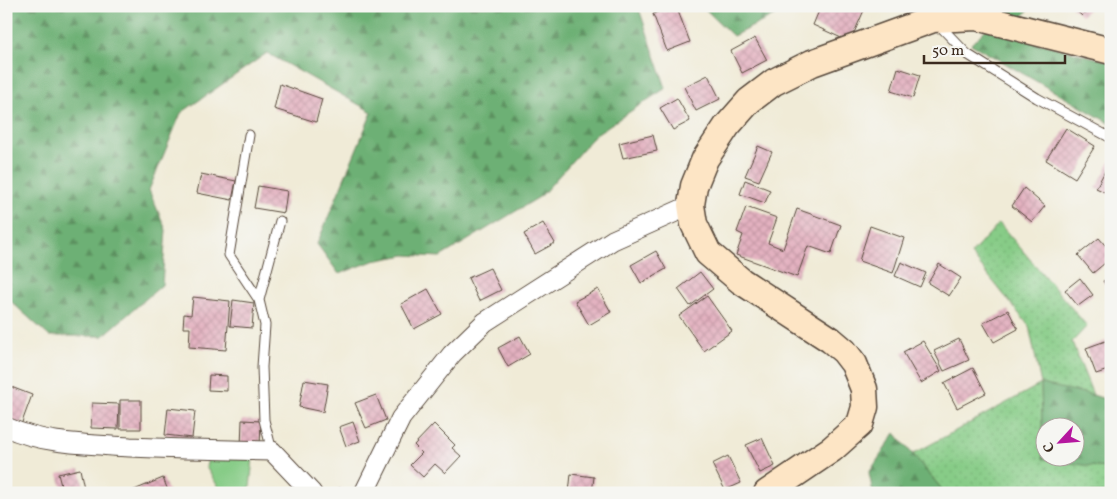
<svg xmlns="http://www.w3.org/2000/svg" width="1117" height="499" viewBox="0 0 1117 499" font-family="Vollkorn,serif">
<defs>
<pattern id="grass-dots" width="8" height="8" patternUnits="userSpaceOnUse" patternTransform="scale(1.25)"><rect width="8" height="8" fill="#87cc87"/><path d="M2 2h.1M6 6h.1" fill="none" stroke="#75af74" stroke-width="1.8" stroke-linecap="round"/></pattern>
<pattern id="forest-firs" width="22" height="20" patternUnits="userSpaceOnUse" patternTransform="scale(1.25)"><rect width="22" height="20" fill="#6db074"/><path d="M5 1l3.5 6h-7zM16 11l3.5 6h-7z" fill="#5b8f5f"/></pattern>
<pattern id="building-cross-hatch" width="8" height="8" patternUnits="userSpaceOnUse" patternTransform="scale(1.25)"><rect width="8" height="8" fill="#e3b1c0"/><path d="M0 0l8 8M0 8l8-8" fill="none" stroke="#c498a5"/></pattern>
</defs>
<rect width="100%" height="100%" fill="#f6f6f2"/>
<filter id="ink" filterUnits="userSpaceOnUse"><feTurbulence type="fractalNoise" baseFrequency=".02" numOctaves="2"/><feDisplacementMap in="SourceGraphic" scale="10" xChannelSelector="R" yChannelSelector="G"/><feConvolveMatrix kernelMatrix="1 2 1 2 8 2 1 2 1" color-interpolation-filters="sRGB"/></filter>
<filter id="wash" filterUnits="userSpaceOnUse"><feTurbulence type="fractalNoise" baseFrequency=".0096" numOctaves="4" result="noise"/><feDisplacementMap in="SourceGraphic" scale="20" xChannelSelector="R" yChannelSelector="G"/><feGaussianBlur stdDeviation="1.12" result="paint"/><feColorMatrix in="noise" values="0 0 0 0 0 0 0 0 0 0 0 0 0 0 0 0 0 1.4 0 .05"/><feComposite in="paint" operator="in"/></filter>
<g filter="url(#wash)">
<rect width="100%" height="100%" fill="#f0ebd7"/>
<path fill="url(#grass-dots)" stroke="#617b52" d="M999,223L1087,326L1072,342L1093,395L1041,385L1043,458L1111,469V493H945L913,454L1041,384L1029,326L971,254Z"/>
<path fill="url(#forest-firs)" stroke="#546d49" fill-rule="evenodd" d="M6,6H638L666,88L596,134L541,196L440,257L405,255L373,261L339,274L317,244L372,112L267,53L181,113L149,190L166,230L162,285L103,336H49L6,297Z
M702,6H794L733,36Z
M984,6H1031L1019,22Z
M986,29L1111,62V124L971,44Z
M1041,384L1093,395L1111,401V469L1043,459ZM1074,426V456H1044V426Z
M895,433L945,493H873L869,473Z"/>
<path fill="#87cc87" stroke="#617b52" d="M209,455L253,457L250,488L231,493H222L206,467Z"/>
<g id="blocks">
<path fill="url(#building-cross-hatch)" d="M672,6H676L690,42L667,51L653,14Z
M821,6H860L865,8L850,42L813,25Z
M1071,6H1091L1082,16Z
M755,38L767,60L742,73L731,51Z
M898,68L920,75L913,98L891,91Z
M708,75L720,99L696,111L684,87Z
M280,84L322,99L316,122L274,109Z
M677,98L690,121L673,130L660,108Z
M1066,128L1095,146L1075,178L1046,160Z
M653,135L657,151L623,158L619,143Z
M758,146L772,152L759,181L745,176Z
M1111,160V195L1096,188Z
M201,174L236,181L232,200L197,193Z
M745,180L770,190L765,203L740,194Z
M258,186L287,191L284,213L254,208Z
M1024,188L1045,206L1032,222L1012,206Z
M746,207L777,218L768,243L783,249L797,209L841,225L831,254L808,246L797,277L736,255L743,235L737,232Z
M543,223L555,243L535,254L524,234Z
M870,226L904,238L893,273L859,261Z
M1099,238L1111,252V258L1093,273L1078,255Z
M656,251L666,269L641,283L631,265Z
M901,262L926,273L920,287L895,276Z
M939,264L961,278L949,296L928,283Z
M490,268L501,290L479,301L468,278Z
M700,272L713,289L690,306L678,289Z
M1111,276V293L1103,281Z
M1080,278L1093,295L1078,306L1065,290Z
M428,289L442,314L414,329L401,304Z
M598,289L611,312L589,325L575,301Z
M707,296L732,331L704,351L679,316Z
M193,297L230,301L226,350L189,347L190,328H183L184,314L191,315Z
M233,300L254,303L252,328L230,326Z
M1008,310L1018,329L994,342L983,323Z
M520,336L530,354L508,367L498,348Z
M959,339L969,360L944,371L934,351Z
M1111,339V369L1096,374L1086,348Z
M923,341L941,371L921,383L903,352Z
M973,368L986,393L957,408L944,383Z
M209,375L227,376V391L208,390Z
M304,380L328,384L323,412L299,407Z
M6,385L32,395L21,425L6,420Z
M376,395L386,420L366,428L355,403Z
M120,400H141V429H120Z
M92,403L119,404L118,429L91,428Z
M168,408L195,411L192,438L165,435Z
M242,420L261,421L260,447H241Z
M353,422L360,441L346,446L339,427Z
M434,424L455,445L452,448L461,456L445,473L435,464L423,477L410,465L422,453L414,445Z
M762,438L775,466L760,473L746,445Z
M728,456L741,483L725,490L712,464Z
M80,469L85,493H63L58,474Z
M571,474L594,477L592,493H569Z
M163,478L169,493H127Z
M339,488L350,493H337Z"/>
</g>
</g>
<g filter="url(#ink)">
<use href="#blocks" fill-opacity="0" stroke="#56473a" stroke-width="1"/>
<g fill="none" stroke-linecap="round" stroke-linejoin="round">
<defs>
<path id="lane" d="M939,25L967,54L1037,98L1111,138
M249,135L229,255L259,300
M272,451L264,420L262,367L265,325L259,300L280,221"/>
<path id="street" d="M6,427C46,445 88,444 130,447C178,449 225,450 272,451L312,493
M364,493L401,418L452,354L485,322L613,240L691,205"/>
<path id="secondary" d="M767,493L832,449L860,424L865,407L864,389L854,364L844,351L831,340L741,281L708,253L694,224L691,205L694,186L705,159L727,126L749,101L774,82L812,63L933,19L976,17L1111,51"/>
</defs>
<use href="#lane" stroke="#56473a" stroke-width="11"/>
<use href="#street" stroke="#56473a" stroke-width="21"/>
<use href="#secondary" stroke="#56473a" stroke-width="29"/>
<use href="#lane" stroke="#fff" stroke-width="9"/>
<use href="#street" stroke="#fff" stroke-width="19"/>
<use href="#secondary" stroke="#fde5c5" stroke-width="26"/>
</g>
</g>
<rect width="1117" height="499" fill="none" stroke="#f6f6f2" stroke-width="25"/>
<g transform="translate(1060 442) rotate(244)"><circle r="24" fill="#f6f6f2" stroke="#aba49d"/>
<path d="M0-4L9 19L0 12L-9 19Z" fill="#b5179e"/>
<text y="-8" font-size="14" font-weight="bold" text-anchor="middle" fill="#3b2a1e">С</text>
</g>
<path d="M924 55v8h141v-8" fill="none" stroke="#3b2a1e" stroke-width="2.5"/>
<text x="932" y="55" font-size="15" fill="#3b2a1e" stroke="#f6f6f2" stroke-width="4" paint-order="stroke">50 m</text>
</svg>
